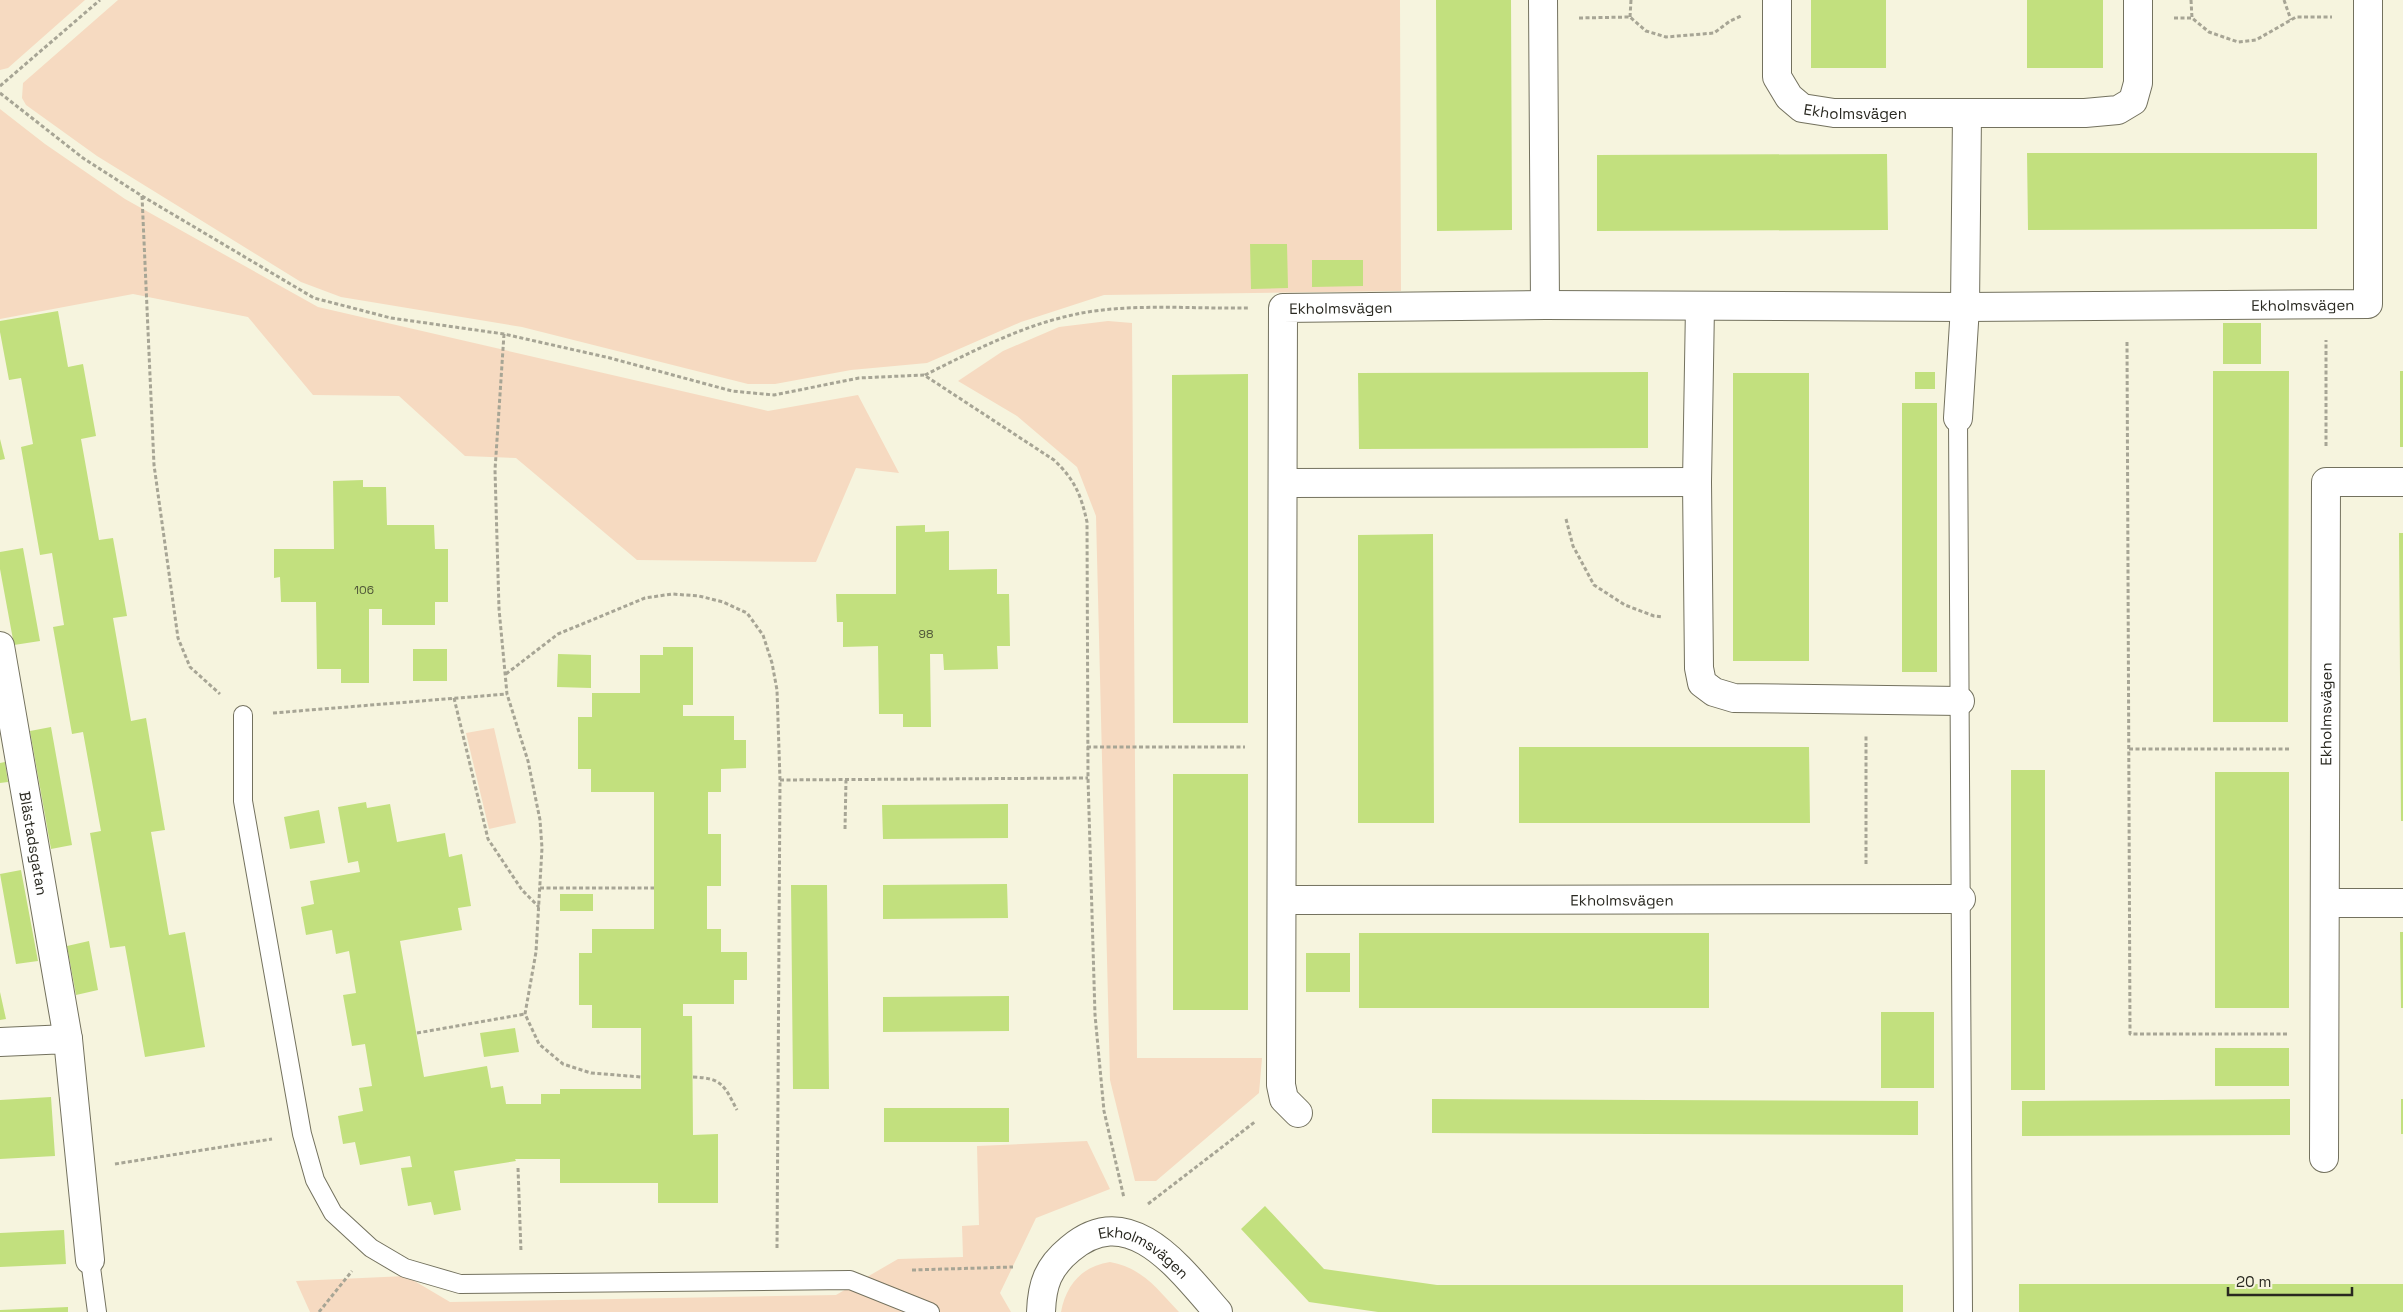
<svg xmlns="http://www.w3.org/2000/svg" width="2403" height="1312" viewBox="0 0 2403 1312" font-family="'Space Grotesk',sans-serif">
<rect width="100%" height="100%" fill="#f6f4de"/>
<path fill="#f6dac1" d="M0,0H85L8,68L0,70Z
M118,0H1400L1401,291L1104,295L1021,322L927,363L851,370L775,384H748L522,327L341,297L301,282L97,156L26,105L22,98L23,83Z
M0,109L45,144L125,199L318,307L768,411L858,395L899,473L856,468L816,562L637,560L516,458L465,456L399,396L313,395L248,317L133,294L0,319Z
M1108,321L1132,323L1137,1058H1262L1259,1093L1156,1181H1135L1110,1080L1096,516L1077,467L1017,416L958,381L1003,351L1059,327Z
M494,728L516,823L489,829L466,733Z
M1087,1141L1110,1189L1036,1218L1000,1293L1011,1312H310L296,1281L406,1276L450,1302L836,1295L898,1259L963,1257L962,1226L979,1225L977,1146Z
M1110,1262C1143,1268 1157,1289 1179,1312H1061C1066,1285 1082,1266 1110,1262Z"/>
<path fill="#c2e07e" d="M1436,0H1511L1512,230L1437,231Z
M1811,0H1886V68H1811Z
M2027,0H2103V68H2027Z
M2027,153H2317V229L2028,230Z
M1887,154L1888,230L1597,231V155Z
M1250,244H1287L1288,288L1251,289Z
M1312,260H1363V286L1312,287Z
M58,311L68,367L83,364L96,436L81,439L99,540L113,538L127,616L113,618L131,721L146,718L165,830L151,832L169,935L185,932L205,1047L145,1057L125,946L110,948L90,833L101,831L83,732L72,734L53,627L64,625L52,553L40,555L21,447L33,444L21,378L9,380L0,332V321Z
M2223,323H2261V364H2223Z
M2213,371H2289L2288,722H2213Z
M2400,371H2403V447H2400Z
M1648,372V448L1359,449L1358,373Z
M1915,372H1935V389H1915Z
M1733,373H1809V661H1733Z
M1248,374V723H1173L1172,375Z
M1902,403H1937V672H1902Z
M0,439L5,459L0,460Z
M363,480V487H386L387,525H434L435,549H448V602H435V625H382V609H369V683H341V669H317L316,602H281L280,577L274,578V549H334L333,481Z
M925,525V532L949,531V570L997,569V594H1009L1010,646H997L998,669L944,670L943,654H930L931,727H903V714H879L878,646L843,647V622H837L836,594H896V526Z
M2399,533H2403V821H2401Z
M1433,534L1434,823H1358V535Z
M23,548L40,641L14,645L0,569V552Z
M663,647H693V705H683V716H734V740H746V768L721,769V792H708V834H721V886H707V929H721V952H747V980H734V1004H683V1016H692L693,1135L718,1134V1203H658V1183H560V1159H515L516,1161L454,1171L461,1210L434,1215L431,1202L408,1206L401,1168L412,1167L410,1156L360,1165L355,1142L343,1144L338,1116L363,1111L359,1088L372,1086L365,1044L352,1046L343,995L356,993L349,951L336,954L332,930L306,935L301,907L314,904L310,881L360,872L358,861L348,863L338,807L366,802L367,808L390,804L397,842L445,833L449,857L462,854L471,906L458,908L462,930L400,941L424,1077L487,1066L491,1088L503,1086L506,1104H541V1094H560V1089H641V1028H592V1005H579V953H592V929H654V792H591V769H578V717H592V693H640V655H663Z
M413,649H447V681H413Z
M558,654L591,655V688L557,687Z
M51,727L72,845L51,849L30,731Z
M1519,747H1809L1810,823H1519Z
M5,762L8,782L0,783V763Z
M2011,770H2045V1090H2011Z
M2215,772H2289V1008H2215Z
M1173,774H1248V1010H1173Z
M1008,804V838L883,839L882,805Z
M319,810L325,843L290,849L284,817Z
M21,870L38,961L16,964L0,874Z
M1007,884L1008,918L883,919V885Z
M791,885H827L829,1089H793Z
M560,894H593V911H560Z
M2400,932H2403V1008H2401Z
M1359,933H1709V1008H1359Z
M89,941L98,990L76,995L67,946Z
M1306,953H1350V992H1306Z
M0,992L6,1019L0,1020Z
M1009,996V1031L883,1032V997Z
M1881,1012H1934V1088H1881Z
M515,1028L519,1052L484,1057L480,1033Z
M2215,1048H2289V1086H2215Z
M51,1097L55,1156L0,1159V1100Z
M1432,1099L1918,1101V1135L1432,1133Z
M2290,1099V1135L2022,1136V1101Z
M2401,1099H2403V1134H2401Z
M884,1108H1009V1142H884Z
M1265,1206L1324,1269L1437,1285H1903V1312H1378L1309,1302L1241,1229Z
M64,1230L66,1264L0,1267V1233Z
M2019,1284H2403V1312H2019Z
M68,1307V1312H0V1310Z"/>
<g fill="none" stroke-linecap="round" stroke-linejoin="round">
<defs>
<path id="lane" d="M1958,418L1963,1312
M243,715V801L302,1134L315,1180L333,1213L371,1248L405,1268L460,1284L850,1280L930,1312
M90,1260L97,1312"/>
<g id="street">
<path d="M1543,0L1545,305"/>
<path id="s1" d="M1777,0V77L1789,97L1802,108L1834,113H2085L2118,110L2133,101L2138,83V0"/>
<path d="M1700,306L1697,482L1699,668L1702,683L1714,692L1734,698L1960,701"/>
<path d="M1958,418L1965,307L1967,114"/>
<path d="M1284,483L1697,482"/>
<path id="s2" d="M0,646L68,1039"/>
<path id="s3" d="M1283,900L1961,899"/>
<path d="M2326,903H2403"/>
<path d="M0,1042L68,1039L90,1260"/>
<path id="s4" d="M1298,1113L1284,1099L1281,1085L1283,308L1545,305L1965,307L2368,304V0"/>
<path id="s5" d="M2324,1158L2326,482H2403"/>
</g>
<g id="secondary">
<path id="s6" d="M1041,1312C1042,1284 1048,1267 1070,1249C1130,1198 1181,1270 1218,1312"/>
</g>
</defs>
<use href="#lane" stroke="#73715e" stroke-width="20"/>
<use href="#street" stroke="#73715e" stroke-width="30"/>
<use href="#secondary" stroke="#73715e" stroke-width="30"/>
<path stroke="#a7a595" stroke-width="3" stroke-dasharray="4 2.5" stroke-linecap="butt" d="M2191,0L2192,18
M2284,0L2291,20
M1630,17L1631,0
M1579,18L1630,17L1646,31L1666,37L1714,33L1730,21L1741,16
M2174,18H2192L2209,32L2238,42L2256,40L2296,17H2332
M0,86L100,0
M0,93L83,158L142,196L314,298L391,318L504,334L610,358L732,391L774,395L859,378L924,375L1054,460C1075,480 1081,495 1087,522L1088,778L1095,1015L1104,1111L1124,1198
M142,196L154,465L178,638L190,667L220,694
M504,334L495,470L499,609L507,694L528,761L540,820L542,848L536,952L525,1014L539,1044L563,1064L591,1073L641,1077
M2127,342L2130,1034H2289
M925,375C973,351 1023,325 1077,314C1129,303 1195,309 1248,308
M2326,446V340
M1566,519L1573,546L1594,585L1625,605L1654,616L1662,617
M506,674L558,634L645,598L672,594L699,596L723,602L747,613L763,635L772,663L777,690L780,780L777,1250
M454,698L488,839L522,890L539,907
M273,713L507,694
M1087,747H1245
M2129,749H2290
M780,780L1088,778
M845,829L846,780
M1866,864V735
M540,888H654
M417,1033L525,1014
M693,1077C722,1078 724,1085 737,1110
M115,1164L272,1139
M518,1168L521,1252
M1148,1204L1256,1121
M912,1270L1013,1267
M319,1312L352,1271"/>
<use href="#lane" stroke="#fff" stroke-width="18"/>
<use href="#street" stroke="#fff" stroke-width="28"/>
<use href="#secondary" stroke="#fff" stroke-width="28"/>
</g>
<g text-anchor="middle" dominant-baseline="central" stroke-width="4" stroke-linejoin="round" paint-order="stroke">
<g font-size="12" fill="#4f5638">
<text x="364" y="590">106</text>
<text x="926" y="634">98</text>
</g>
<g font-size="15" fill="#292820" stroke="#f6f4de">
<text stroke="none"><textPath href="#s1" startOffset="171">Ekholmsvägen</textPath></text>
<text stroke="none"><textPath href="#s4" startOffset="1831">Ekholmsvägen</textPath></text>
<text stroke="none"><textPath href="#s4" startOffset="869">Ekholmsvägen</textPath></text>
<text stroke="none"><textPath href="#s5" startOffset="444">Ekholmsvägen</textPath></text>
<text stroke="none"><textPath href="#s2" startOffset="200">Blästadsgatan</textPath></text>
<text stroke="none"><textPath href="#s3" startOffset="339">Ekholmsvägen</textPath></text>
<text stroke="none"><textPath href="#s6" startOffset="156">Ekholmsvägen</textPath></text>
</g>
</g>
<path d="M2228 1287v8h124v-8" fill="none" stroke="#292820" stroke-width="2.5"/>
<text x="2236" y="1287" font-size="15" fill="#292820" stroke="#f6f4de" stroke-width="4" paint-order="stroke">20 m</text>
</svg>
